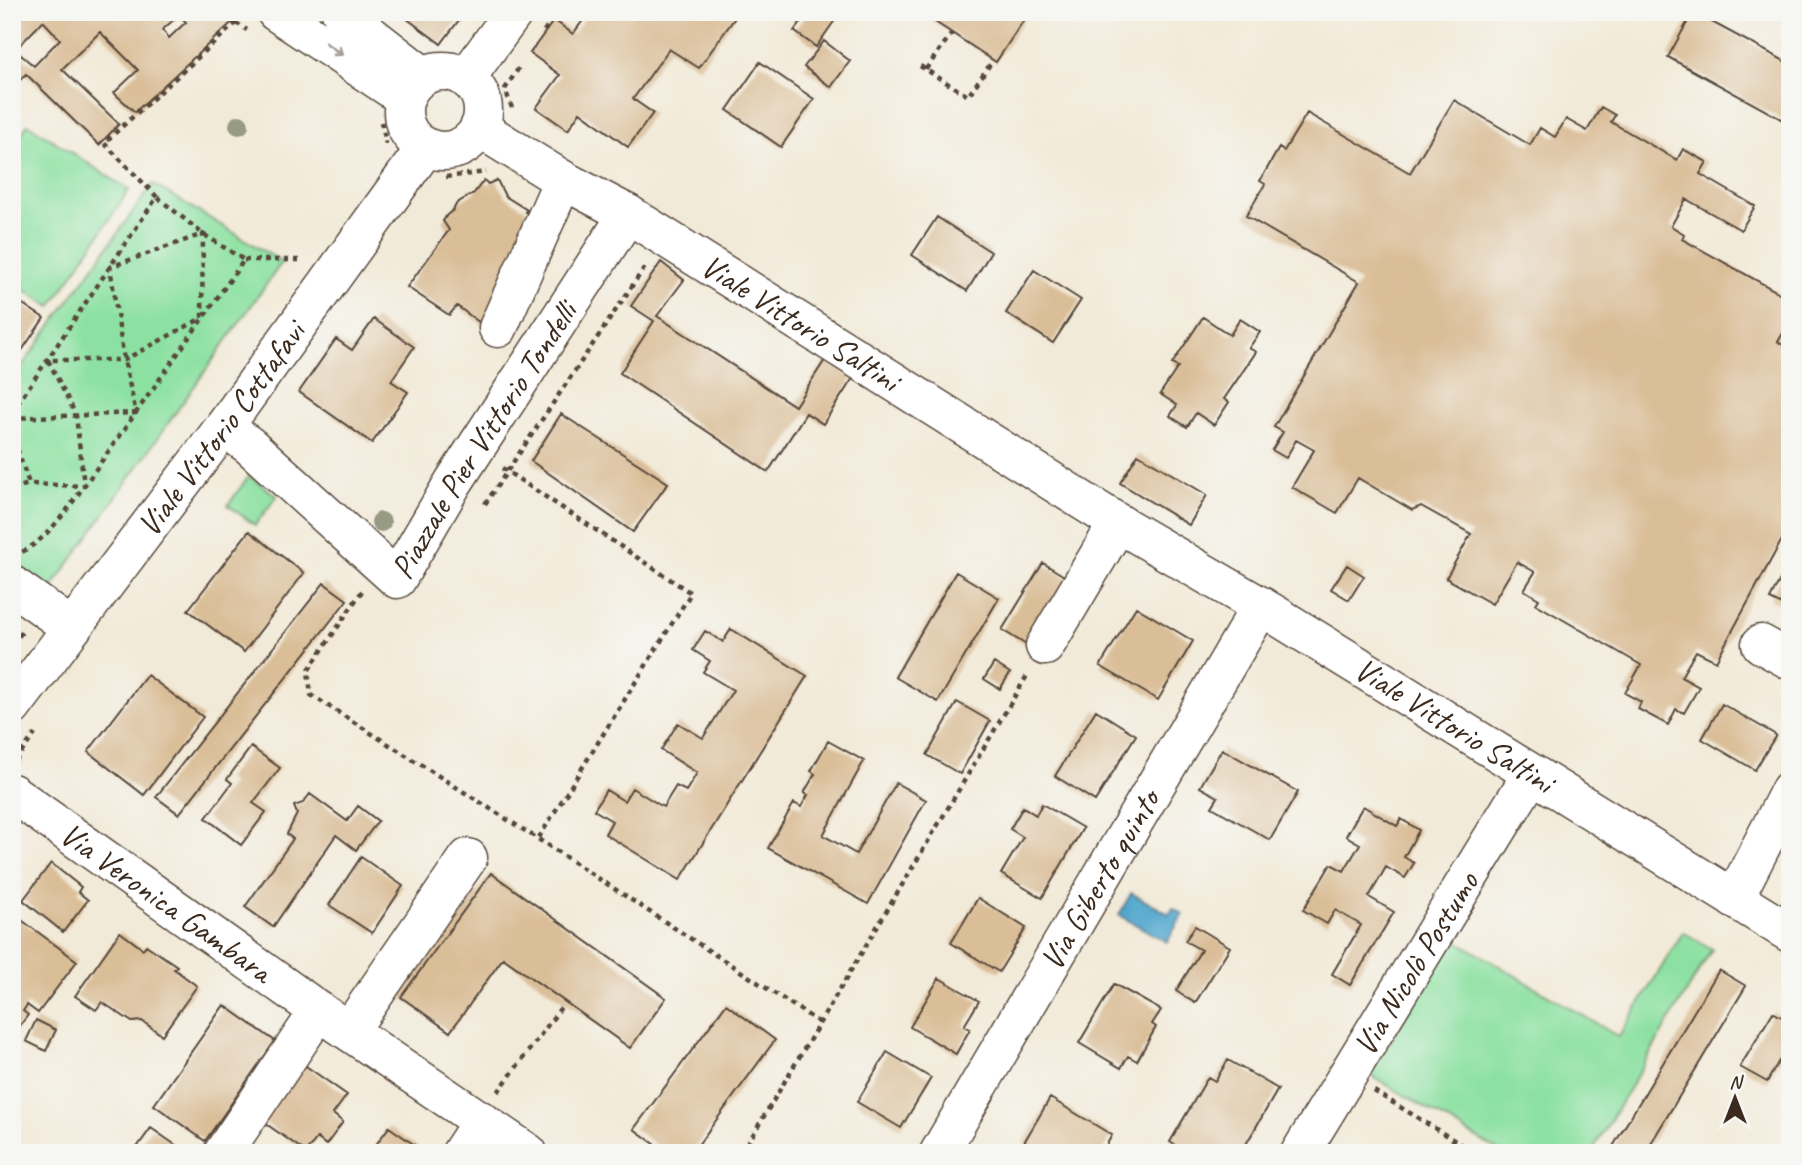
<svg xmlns="http://www.w3.org/2000/svg" width="1802" height="1165" viewBox="0 0 1802 1165" font-family="Caveat,sans-serif">
<rect width="100%" height="100%" fill="#f6f6f2"/>
<filter id="ink" filterUnits="userSpaceOnUse"><feTurbulence type="fractalNoise" baseFrequency=".0143" numOctaves="2"/><feDisplacementMap in="SourceGraphic" scale="14" xChannelSelector="R" yChannelSelector="G"/><feConvolveMatrix kernelMatrix="1 2 1 2 8 2 1 2 1" color-interpolation-filters="sRGB"/></filter>
<filter id="wash" filterUnits="userSpaceOnUse"><feTurbulence type="fractalNoise" baseFrequency=".00686" numOctaves="4" result="noise"/><feDisplacementMap in="SourceGraphic" scale="28" xChannelSelector="R" yChannelSelector="G"/><feGaussianBlur stdDeviation="1.57" result="paint"/><feColorMatrix in="noise" values="0 0 0 0 0 0 0 0 0 0 0 0 0 0 0 0 0 1.4 0 .05"/><feComposite in="paint" operator="in"/></filter>
<g filter="url(#wash)">
<rect width="100%" height="100%" fill="#f2ead8"/>
<path fill="#8ce1a2" stroke="#648660" stroke-width="2" d="M28,124L129,190L51,307L12,282V148Z
M153,184L282,262L42,602L12,582V380Z
M249,476L277,496L255,525L228,505Z
M1683,932L1712,949L1591,1153H1502L1370,1075L1452,938L1619,1037Z"/>
<path fill="#51a7ce" stroke="#466876" stroke-width="2" d="M1131,893L1169,914L1173,908L1183,914L1167,942L1119,915Z"/>
<g id="blocks">
<path fill="#dabe98" fill-rule="evenodd" d="M12,12H240L241,14L135,112L114,93L138,70L100,32L62,69L119,124L99,145L26,74L12,88ZM179,15L186,22L169,38L162,30ZM43,21L60,39L34,66L15,50Z
M398,12H465L441,44Z
M589,12H739L699,68L669,49L633,99L653,113L628,147L580,112L568,130L536,108L560,75L530,53L554,20L573,34Z
M808,12H824L835,20L816,47L794,31Z
M920,12H1029L996,62Z
M1693,12L1790,64V124L1668,57Z
M824,41L850,61L831,87L804,67Z
M760,62L814,99L781,147L727,110Z
M1454,100L1530,145L1540,128L1555,137L1566,119L1587,131L1601,107L1615,115L1611,122L1677,160L1683,149L1707,162L1700,174L1755,206L1741,230L1686,199L1671,226L1684,234L1682,239L1790,299V321L1778,342L1790,349V525L1716,661L1696,651L1681,677L1699,687L1684,713L1676,709L1668,725L1638,709L1641,702L1625,693L1641,665L1536,604L1539,599L1524,590L1535,572L1517,562L1492,604L1446,578L1471,534L1421,506L1412,510L1358,478L1337,513L1292,487L1314,450L1296,440L1286,458L1272,450L1283,432L1274,427L1359,282L1246,216L1265,184L1260,181L1279,148L1284,151L1307,113L1410,173Z
M484,180L488,184L497,180L505,196L527,210L525,212L536,220L487,328L457,306L449,315L407,287L449,230L443,221L447,215L453,210L457,203L474,193Z
M937,217L991,252L967,291L912,255Z
M661,262L684,280L657,316L795,406L825,360L853,378L823,424L806,413L768,472L620,373L654,321L631,306Z
M1034,270L1081,300L1053,343L1006,313Z
M12,297L44,318L12,365Z
M1203,317L1230,335L1240,319L1260,332L1249,348L1256,352L1224,399L1229,402L1214,425L1196,413L1187,427L1170,416L1177,405L1160,394L1178,367L1172,364Z
M374,319L414,347L391,381L408,392L372,443L299,392L336,339L352,350Z
M561,414L668,483L633,532L531,461Z
M1138,454L1207,495L1189,525L1120,483Z
M249,531L304,573L244,652L188,610Z
M1043,563L1079,585L1038,652L1002,630Z
M1788,564L1790,565V609L1770,599Z
M1347,565L1364,576L1349,600L1331,589Z
M956,572L999,598L938,702L895,677Z
M324,583L347,600L179,814L156,797Z
M1136,607L1193,641L1158,700L1100,666Z
M731,629L807,676L680,880L605,834L612,821L594,810L606,790L624,801L632,788L663,807L676,786L686,791L697,773L661,750L678,723L703,738L733,690L703,672L710,661L693,650L705,631L723,642Z
M994,663L1010,673L1000,689L984,679Z
M147,675L203,717L144,795L88,752Z
M957,702L990,721L960,774L927,755Z
M1722,704L1776,735L1755,770L1702,739Z
M1096,710L1136,735L1095,801L1055,776Z
M828,741L864,761L823,835L856,854L896,783L926,800L868,904L768,848L794,803L801,807L808,795L804,793L815,774L811,771Z
M251,747L280,768L253,803L266,812L241,845L206,818L232,783L227,779Z
M1222,749L1298,792L1270,840L1212,807L1218,797L1200,787Z
M310,794L347,821L358,806L378,821L356,850L336,835L273,927L245,907L293,839L287,834L297,814L294,806L303,803Z
M1042,804L1083,828L1042,898L1001,874L1023,837L1010,829L1023,807L1036,815Z
M1363,806L1397,826L1401,819L1419,830L1404,857L1414,863L1405,878L1386,867L1369,897L1394,912L1350,985L1332,974L1361,925L1335,910L1327,924L1303,910L1331,864L1344,871L1360,844L1346,836Z
M361,857L403,886L372,933L329,905Z
M51,863L81,887L78,892L88,900L63,932L23,900Z
M491,873L666,998L630,1048L503,958L450,1032L401,997Z
M978,898L1026,928L999,972L951,943Z
M16,916L77,961L38,1013L27,1005L23,1011L28,1015L12,1036V922Z
M1195,926L1230,947L1195,1003L1176,991L1201,950L1185,941Z
M120,932L143,949L146,945L177,966L174,969L197,986L162,1035L142,1021L132,1022L102,1002L96,1010L75,996Z
M1719,970L1746,986L1645,1153H1609Z
M939,978L979,1001L964,1026L970,1029L956,1054L910,1027Z
M1114,984L1161,1010L1152,1024L1156,1027L1137,1061L1128,1056L1121,1068L1079,1043Z
M726,1004L775,1040L692,1153H667L634,1129Z
M224,1005L275,1041L205,1141L154,1105Z
M1773,1012L1790,1022V1068L1779,1061L1767,1082L1740,1067Z
M36,1020L56,1030L46,1051L26,1041Z
M887,1052L931,1078L901,1128L857,1102Z
M1228,1060L1278,1089L1241,1153L1230,1148L1227,1153H1188L1170,1142L1208,1077L1215,1081Z
M303,1064L347,1095L333,1114L343,1122L326,1145L317,1138L306,1152L262,1121Z
M1050,1098L1112,1135L1102,1153H1037L1023,1144Z
M389,1127L426,1153H370Z
M151,1128L187,1153H133Z"/>
</g>
</g>
<g filter="url(#ink)">
<use href="#blocks" fill-opacity="0" stroke="#56473a" stroke-width="2"/>
<g fill="none" stroke-linecap="round" stroke-linejoin="round">
<defs>
<g id="minor">
<path d="M276,12L405,98"/>
<path d="M341,12L423,76"/>
<circle cx="443" cy="111" r="40"/>
<path d="M466,78L514,12"/>
<path id="s1" d="M479,128L563,180L628,214L1118,523L1274,614L1790,933"/>
<path d="M498,328L563,180"/>
<path id="s2" d="M224,427L250,446L397,579L453,483L628,214"/>
<path d="M12,585L72,628"/>
<path d="M1761,644L1790,660"/>
<path d="M1045,646L1118,523"/>
<path id="s3" d="M12,707L224,427L426,147"/>
<path id="s4" d="M12,793L319,1011L528,1153"/>
<path d="M1734,899L1790,790"/>
<path d="M349,1031L468,858"/>
<path d="M223,1153L319,1011"/>
<path d="M461,1153L482,1121"/>
<path id="s5" d="M939,1153L1261,606"/>
<path id="s6" d="M1300,1153L1531,775"/>
</g>
</defs>
<use href="#minor" stroke="#56473a" stroke-width="41"/>
<path stroke="#56473a" stroke-width="4.5" stroke-dasharray="5 5" stroke-linecap="butt" d="M236,23L247,30
M544,31L557,12
M920,66L968,96L993,60
M926,69L952,33
M512,108L505,89L520,66
M381,122L386,142L385,144
M446,177L486,172
M157,197L104,143L236,23L234,21
M244,260H301
M12,412L157,197L203,234L244,260L67,510C53,527 40,543 20,553
M12,418L136,413L124,360L110,267L203,234L202,318L124,360H48L76,415L84,486L29,484L12,433
M502,468L691,593L538,839
M12,489L29,484
M485,504L647,264
M362,591L308,671L311,695L538,839L820,1023
M12,644L23,631
M15,761L35,734
M1374,1091L1475,1153
M498,1092L562,1006
M742,1153L1028,674"/>
<use href="#minor" stroke="#fff" stroke-width="38"/>
</g>
<g fill="#989a84">
<circle cx="239" cy="125" r="10"/>
<circle cx="381" cy="522" r="10"/>
</g>
<defs><path id="oneway-shaft" d="M-6 0H5M1.5-3L5.5 0L1.5 3" fill="none" stroke-width="1.6" stroke-linecap="round" stroke-linejoin="round" transform="scale(1.75)"/></defs>
<use stroke="#a79f9a" href="#oneway-shaft" transform="translate(334 49) rotate(35)"/>
</g>
<g text-anchor="middle" dominant-baseline="central" stroke-width="7" stroke-linejoin="round" paint-order="stroke">
<g font-size="33" fill="#3b2a1e" stroke="#f6f6f2">
<text stroke="none"><textPath href="#s1" startOffset="376">Viale Vittorio Saltini</textPath></text>
<text stroke="none"><textPath href="#s3" startOffset="348">Viale Vittorio Cottafavi</textPath></text>
<text stroke="none"><textPath href="#s2" startOffset="394">Piazzale Pier Vittorio Tondelli</textPath></text>
<text stroke="none"><textPath href="#s1" startOffset="1144">Viale Vittorio Saltini</textPath></text>
<text stroke="none"><textPath href="#s5" startOffset="317">Via Giberto quinto</textPath></text>
<text stroke="none"><textPath href="#s4" startOffset="189">Via Veronica Gambara</textPath></text>
<text stroke="none"><textPath href="#s6" startOffset="222">Via Nicolò Postumo</textPath></text>
</g>
</g>
<rect width="1802" height="1165" fill="none" stroke="#f6f6f2" stroke-width="42"/>
<g transform="translate(1735 1098)" stroke="#f6f6f2" stroke-width="5" paint-order="stroke">
<path d="M0-5L12 26L0 18L-12 26Z" fill="#3b2a1e"/>
<text y="-10" font-size="19" font-weight="bold" text-anchor="middle" fill="#3b2a1e">N</text>
</g>
</svg>
